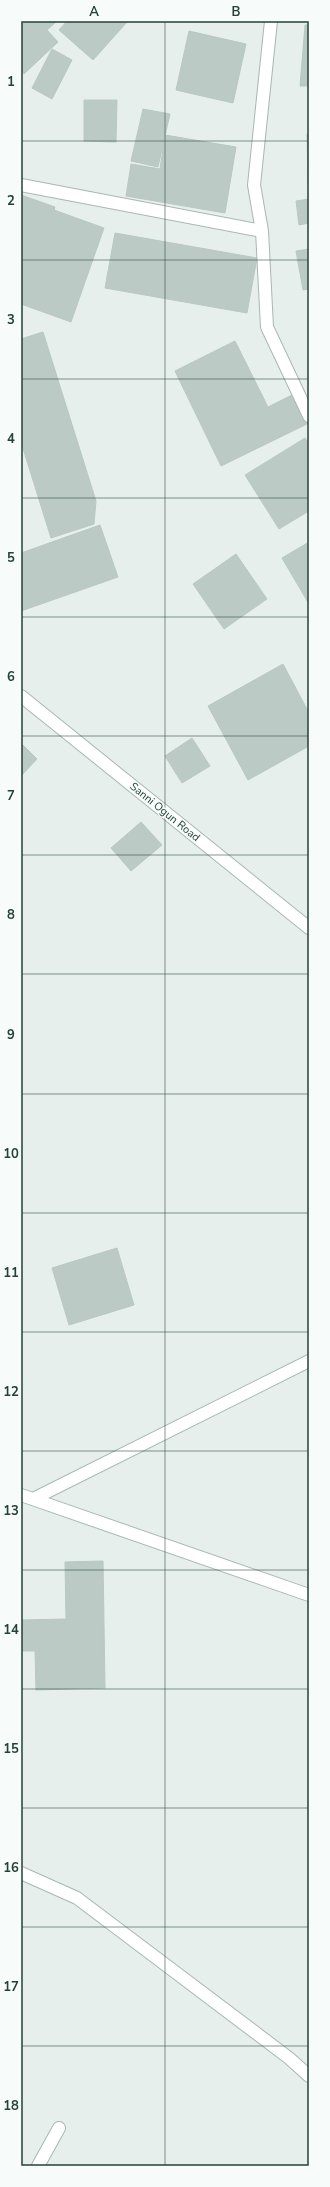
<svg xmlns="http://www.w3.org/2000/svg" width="330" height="2187" viewBox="0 0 330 2187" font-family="'Nunito Sans',sans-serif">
<rect width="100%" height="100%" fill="#e6efeb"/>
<path fill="#bbcac4" stroke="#b8c9c2" d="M21,21H57L47,30L58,42L24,74L21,70Z
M67,21H128L93,60L59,30Z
M305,25H309V86H300Z
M189,31L246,44L233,103L176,90Z
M52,49L72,60L52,99L32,88Z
M84,100H117L116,142L84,141Z
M143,109L170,114L158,167L131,161Z
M307,134H309V183H308Z
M165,135L236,147L225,213L126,196L131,164L160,169Z
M21,195L55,207L54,210L104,228L71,322L21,304Z
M309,199V223L299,225L296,201Z
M115,233L257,258L247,313L105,288Z
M309,249V289L303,290L296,251Z
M43,332L96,501L94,524L51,538L21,442V339Z
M235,341L268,407L296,393L309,423L221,466L175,371Z
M305,438L309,444V511L279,529L245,475Z
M100,525L118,577L21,611V553Z
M309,542V604L282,558Z
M236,554L267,599L224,629L193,584Z
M283,664L309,713V746L248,780L208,706Z
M192,738L210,766L182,783L165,756Z
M21,743L37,759L21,776Z
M141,822L162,845L131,871L111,848Z
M117,1248L134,1305L69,1325L52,1268Z
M103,1561L105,1688L36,1690L35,1651H21V1620L66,1619L65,1562Z"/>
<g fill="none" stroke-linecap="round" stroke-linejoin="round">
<defs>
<path id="minor" d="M271,21L254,185L262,231L267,327L309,416
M21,185L262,231
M21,696L309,928
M21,1495L309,1595
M33,1499L309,1361
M21,1873L77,1898L289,2058L309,2076
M38,2166L59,2128"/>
</defs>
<use href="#minor" stroke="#a8b8b2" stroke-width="14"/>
<use href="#minor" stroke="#fff" stroke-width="12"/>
</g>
<path fill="none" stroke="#24423a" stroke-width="1" stroke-opacity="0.55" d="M165,21V2166M21,141H309M21,260H309M21,379H309M21,498H309M21,617H309M21,736H309M21,855H309M21,974H309M21,1094H309M21,1213H309M21,1332H309M21,1451H309M21,1570H309M21,1689H309M21,1808H309M21,1927H309M21,2046H309"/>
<g text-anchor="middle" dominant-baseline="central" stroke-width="3" stroke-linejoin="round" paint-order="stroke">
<g font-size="11" fill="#24423a" stroke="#f7fbf9">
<text transform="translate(165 812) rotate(39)">Sanni Ogun Road</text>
</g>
</g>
<rect width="330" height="2187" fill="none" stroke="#f7fbf9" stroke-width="44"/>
<rect x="22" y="22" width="286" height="2143" fill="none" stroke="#24423a" stroke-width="1.5"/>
<g font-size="13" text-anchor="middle" font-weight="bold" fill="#24423a">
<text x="94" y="16">A</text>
<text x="236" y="16">B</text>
<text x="11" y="86">1</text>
<text x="11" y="205">2</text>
<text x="11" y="324">3</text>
<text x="11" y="443">4</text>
<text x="11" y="562">5</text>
<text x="11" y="681">6</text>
<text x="11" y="800">7</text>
<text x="11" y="919">8</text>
<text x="11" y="1039">9</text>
<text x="11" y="1158">10</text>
<text x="11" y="1277">11</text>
<text x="11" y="1396">12</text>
<text x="11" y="1515">13</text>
<text x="11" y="1634">14</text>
<text x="11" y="1753">15</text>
<text x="11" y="1872">16</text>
<text x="11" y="1991">17</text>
<text x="11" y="2110">18</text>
</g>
</svg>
